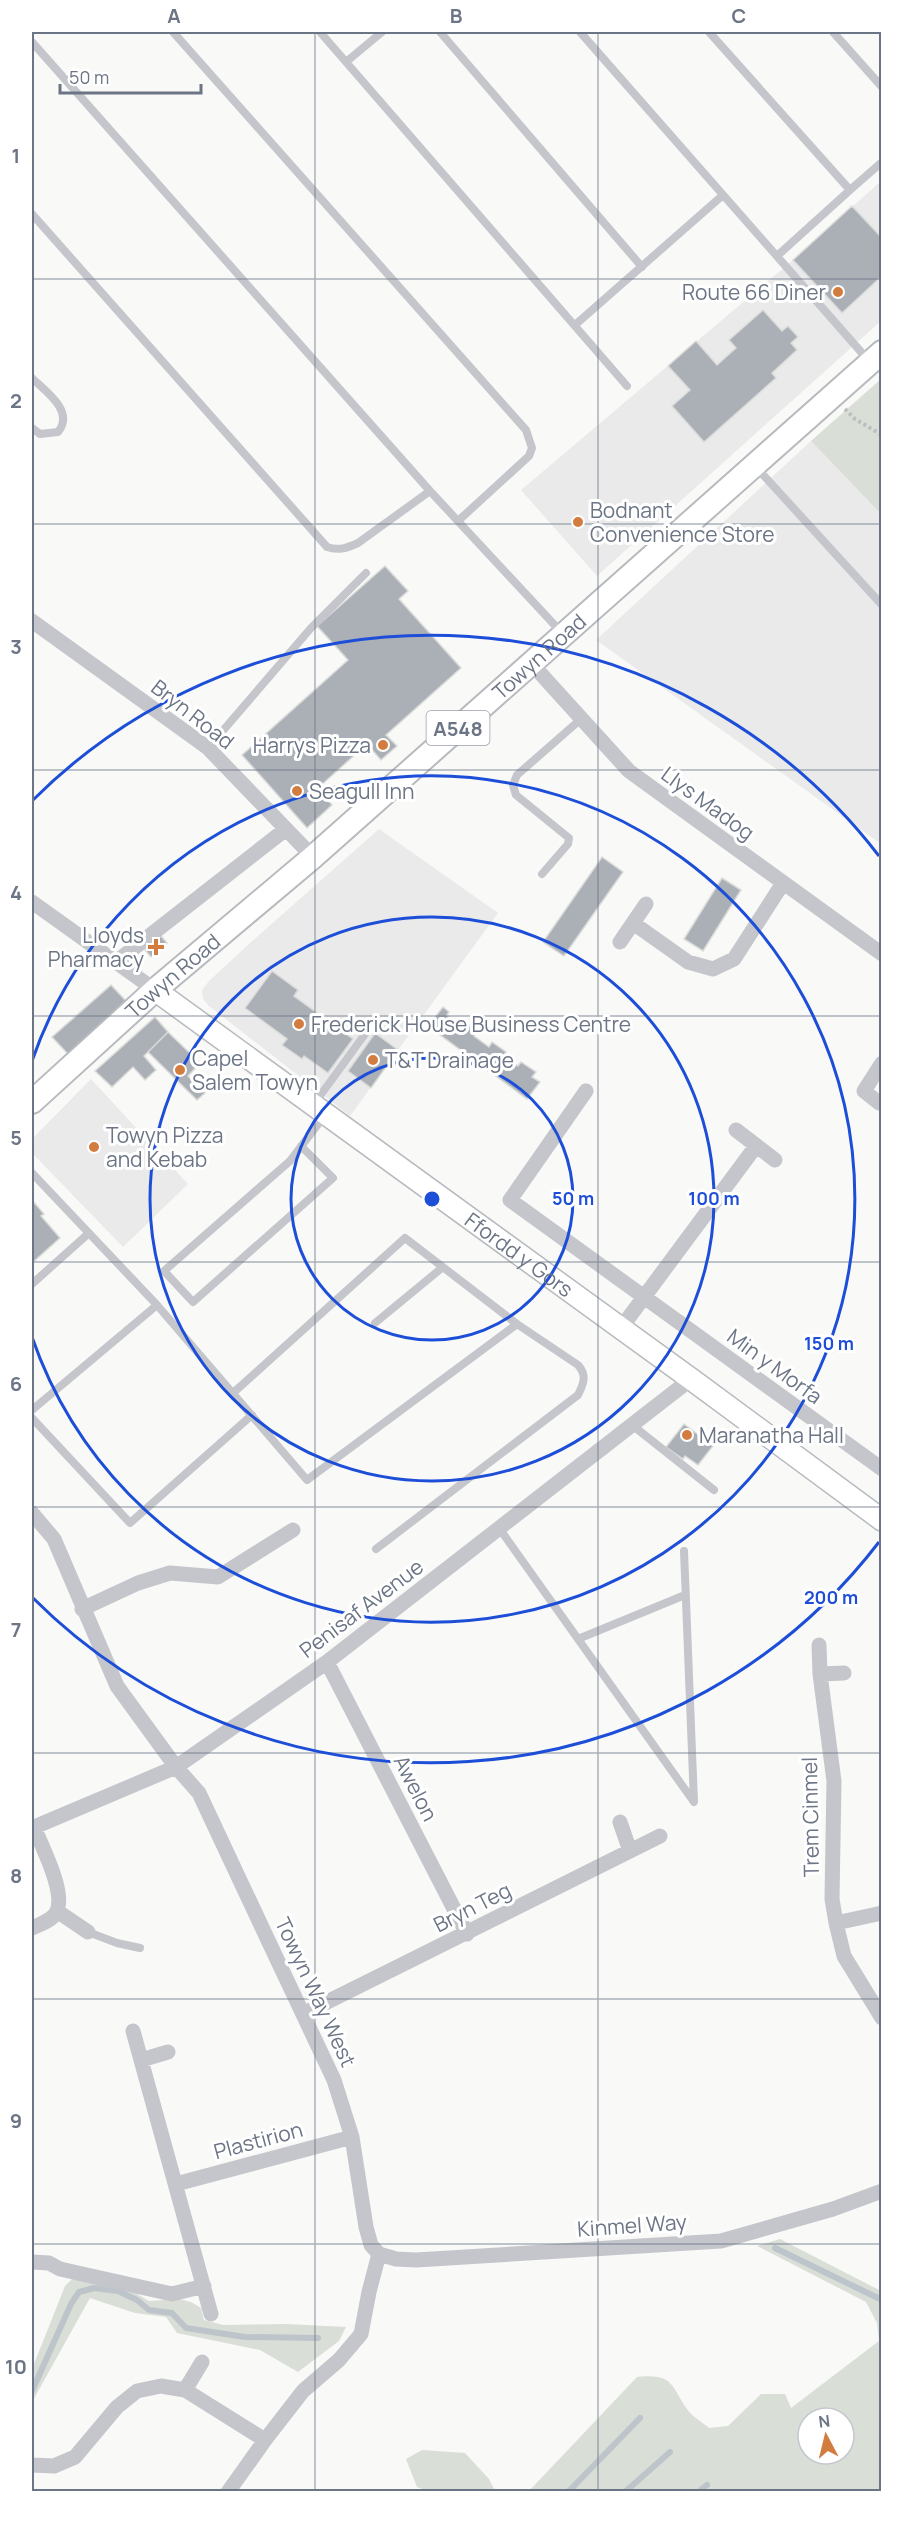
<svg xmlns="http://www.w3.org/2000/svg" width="913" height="2523" viewBox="0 0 913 2523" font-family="Manrope,sans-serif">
<rect width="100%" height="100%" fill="#f9f9f8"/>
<path fill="#eaeaeb" d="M881,181V321L597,576L521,490L793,260Z
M811,441L881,514V844L596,640Z
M379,829L498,913L350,1116L209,1006L203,999L202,990L209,981L250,943Z
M91,1079L188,1184L123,1247L32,1153V1139Z"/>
<path fill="#d9ded7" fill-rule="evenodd" d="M881,379V514L811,441Z
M780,2239L881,2291V2491H529L637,2377C677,2373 670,2388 690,2413C695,2418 703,2423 709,2428L728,2426L761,2394H785L791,2408L879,2341L877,2323L866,2302L757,2246ZM808,2418H844V2454H808Z
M73,2278L127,2288L149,2301L179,2299L191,2302L201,2308L204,2320L223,2325L286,2324L346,2327L339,2341L298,2372L260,2350L177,2333L166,2317L135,2313L90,2298L32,2402V2369L65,2286Z
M422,2450L465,2453L489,2479L495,2491H427L417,2487L406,2459Z"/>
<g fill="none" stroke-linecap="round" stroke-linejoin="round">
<path stroke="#bdc4ca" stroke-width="6" d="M775,2248L882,2300
M32,2391L71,2304L79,2292L94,2288L118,2291L137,2300L149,2310L172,2313L186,2328L245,2337L318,2338
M568,2492L640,2418
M625,2492L670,2452
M698,2492L707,2485"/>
</g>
<path fill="#abb0b7" stroke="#dbdbda" stroke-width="1.5" d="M852,206L882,238V276L842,313L793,260Z
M763,310L782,331L788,326L798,337L791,343L797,350L772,373L776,378L704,442L672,406L690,390L668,366L696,341L717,365L736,348L729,340Z
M385,566L408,591L399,599L461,668L386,735L397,746L381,760L367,744L318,788L332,805L307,828L242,755L348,660L317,626Z
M602,857L623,872L564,956L543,942Z
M722,878L741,890L703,951L684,939Z
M161,936L167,943L151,957L145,950Z
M272,971L298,990L294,996L353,1039L328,1073L304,1056L302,1059L282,1045L287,1039L245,1008Z
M111,985L127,1002L68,1054L52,1037Z
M443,1007L449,1012L447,1015L460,1025L464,1021L477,1031L474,1036L489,1047L492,1042L506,1052L504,1056L518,1066L521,1062L536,1072L532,1077L540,1082L527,1099L428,1026Z
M155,1017L168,1032L144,1056L156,1070L145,1080L133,1067L112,1087L95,1071Z
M168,1032L200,1063L188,1076L205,1093L197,1100L148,1052Z
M375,1033L398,1050L371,1088L348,1071Z
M32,1200L44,1214L41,1216L60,1238L32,1263Z
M684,1424L713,1446L698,1465L685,1456L683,1459L666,1447Z"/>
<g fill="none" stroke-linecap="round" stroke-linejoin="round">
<defs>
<g id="secondary">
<path id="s1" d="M155,990L691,1379L882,1520"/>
</g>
<g id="primary">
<path id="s2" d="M32,1102L155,990L313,857L882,352"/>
</g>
</defs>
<use href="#secondary" stroke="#b7babf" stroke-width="24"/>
<use href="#primary" stroke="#b8babf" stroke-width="26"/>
<path stroke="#bcbec1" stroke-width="4" stroke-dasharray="3 3" stroke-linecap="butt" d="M845,409L855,419L882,435"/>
<path stroke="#c4c6cb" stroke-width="8" d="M173,32L526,430L532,448L529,456L458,521
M320,32L627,386
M440,32L642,267
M580,32L869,361
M709,32L850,190L882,162
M833,32L882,87
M32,42L430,491L562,633
M346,62L382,32
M32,214L327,547C339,551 347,548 358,543L430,491
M777,256L850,190
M575,325L723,195
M32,378C46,392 75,411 58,432L40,434L32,428
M755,466L882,605
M208,748L311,628L366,573
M542,874L568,844L569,838L516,795L513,785L517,775L581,719
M314,1104L365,1034
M301,1146L333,1178L193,1302L164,1271L290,1161L325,1115
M32,1173L157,1305L307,1480L517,1324L405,1238L233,1393
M32,1284L89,1233
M375,1323L443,1267
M32,1410L157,1305
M32,1418L130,1523L252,1415
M632,1425L714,1490
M499,1528L694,1802L684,1551
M376,1549L578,1395C584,1383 587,1375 578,1365L517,1324
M578,1639L685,1595
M88,1932L117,1943L140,1948"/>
<path stroke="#c4c6cb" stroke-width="15" d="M32,621L208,748L313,857
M531,663L629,771L882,954
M32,902L155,990
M633,923L688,962L713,969L734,959L783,883
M620,942L646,904
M116,962L286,829
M586,1091L510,1200L882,1469
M879,1103L864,1091L882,1063
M736,1130L775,1160
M621,1328L756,1146
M32,1513L54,1539L117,1686L176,1767L199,1793L267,1938L334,2080L352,2137L366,2227L371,2245L379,2254L369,2292L361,2334L339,2360L303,2391L265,2440L228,2492
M82,1609L138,1583L170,1573L218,1577L293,1530
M819,1645L820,1674L844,1673
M327,1662L467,1934
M820,1674L834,1781L832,1899L836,1923L844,1956L882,2018
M620,1822L630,1851
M32,1828L176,1767L327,1662L691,1379
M57,1911L88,1932
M836,1923L882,1913
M32,1928C40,1924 51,1921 56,1913C67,1894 42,1847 34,1827
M303,2014L660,1836
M133,2031L211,2314
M141,2060L168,2052
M176,2184L352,2137
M379,2254L396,2259L416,2260L721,2241L833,2209L882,2191
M32,2262L49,2263L60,2269L172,2294L204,2286
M185,2390L202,2362
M32,2465L54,2466L75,2457L117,2407L137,2391L161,2386L185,2390L265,2440"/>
<use href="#secondary" stroke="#fff" stroke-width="21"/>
<use href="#primary" stroke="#fff" stroke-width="22"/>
</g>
<path fill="none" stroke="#6c7585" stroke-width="1.5" stroke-opacity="0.55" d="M315,32V2492M598,32V2492M32,279H882M32,524H882M32,770H882M32,1016H882M32,1262H882M32,1507H882M32,1753H882M32,1999H882M32,2244H882"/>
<g fill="none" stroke="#1d4ed8" stroke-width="3">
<circle cx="432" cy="1199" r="141"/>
<circle cx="432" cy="1199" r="282"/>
<path d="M32 1061A423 423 0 1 1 32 1337"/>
<path d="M879 1542A564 564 0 0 1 33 1598M33 800A564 564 0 0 1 879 856"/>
</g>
<g fill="#d27c3f" stroke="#fff" stroke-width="2">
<circle cx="838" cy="292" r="6"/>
<circle cx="578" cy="522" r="6"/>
<circle cx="383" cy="745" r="6"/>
<circle cx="297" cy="791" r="6"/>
<path d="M153 938h6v6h6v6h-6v6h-6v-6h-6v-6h6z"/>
<circle cx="299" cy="1024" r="6"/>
<circle cx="373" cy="1060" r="6"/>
<circle cx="180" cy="1070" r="6"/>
<circle cx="94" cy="1147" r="6"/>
<circle cx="687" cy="1435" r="6"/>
</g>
<g text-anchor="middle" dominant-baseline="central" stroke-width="6" stroke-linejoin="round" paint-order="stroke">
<rect fill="#fff" stroke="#989eaa" stroke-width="1.5" x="426.5" y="711" width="63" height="34" rx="4.5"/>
<g font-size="20" font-weight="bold" fill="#6c7585">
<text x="458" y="728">A548</text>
</g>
<g font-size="21" fill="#6c7585" stroke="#fff" text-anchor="start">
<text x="826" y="292" text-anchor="end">Route 66 Diner</text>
<text x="590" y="510">Bodnant<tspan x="590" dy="24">Convenience Store</tspan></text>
<text x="371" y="745" text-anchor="end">Harrys Pizza</text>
<text x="309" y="791">Seagull Inn</text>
<text x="144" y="935" text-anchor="end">Lloyds<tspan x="144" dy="24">Pharmacy</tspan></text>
<text x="311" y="1024">Frederick House Business Centre</text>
<text x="192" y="1058">Capel<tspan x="192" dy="24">Salem Towyn</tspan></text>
<text x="385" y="1060">T&amp;T Drainage</text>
<text x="106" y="1135">Towyn Pizza<tspan x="106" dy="24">and Kebab</tspan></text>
<text x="699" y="1435">Maranatha Hall</text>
</g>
<g font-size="21" fill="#6c7585" stroke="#fff">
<text stroke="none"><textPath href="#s2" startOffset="675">Towyn Road</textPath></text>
<text transform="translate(193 714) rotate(38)">Bryn Road</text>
<text transform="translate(708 803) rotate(36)">Llys Madog</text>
<text stroke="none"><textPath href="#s2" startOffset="189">Towyn Road</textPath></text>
<text stroke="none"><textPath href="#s1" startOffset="450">Ffordd y Gors</textPath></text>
<text transform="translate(775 1366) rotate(36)">Min y Morfa</text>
<text transform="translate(361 1608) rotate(-37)">Penisaf Avenue</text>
<text transform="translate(416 1788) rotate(63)">Awelon</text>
<text transform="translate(810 1817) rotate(-91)">Trem Cinmel</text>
<text transform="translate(472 1907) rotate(-27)">Bryn Teg</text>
<text transform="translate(316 1992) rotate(65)">Towyn Way West</text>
<text transform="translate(258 2140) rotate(-15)">Plastirion</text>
<text transform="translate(632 2225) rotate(-4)">Kinmel Way</text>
</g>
</g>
<circle cx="432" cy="1199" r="9" fill="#1d4ed8" stroke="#fff" stroke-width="3"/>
<g font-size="18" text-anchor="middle" font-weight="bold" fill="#1d4ed8" stroke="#fff" stroke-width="6" stroke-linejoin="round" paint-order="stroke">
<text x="573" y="1205">50 m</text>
<text x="714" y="1205">100 m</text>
<text x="829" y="1350">150 m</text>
<text x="831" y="1604">200 m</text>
</g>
<rect width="913" height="2523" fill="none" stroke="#ffffff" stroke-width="66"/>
<g transform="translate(826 2436) rotate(353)"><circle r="28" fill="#ffffff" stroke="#c4c8ce" stroke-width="1.5"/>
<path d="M0-4.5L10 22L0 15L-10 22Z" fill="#d27c3f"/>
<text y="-9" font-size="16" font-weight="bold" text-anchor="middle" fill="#6c7585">N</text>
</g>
<path d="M60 84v9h141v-9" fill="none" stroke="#6c7585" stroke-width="3"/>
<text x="69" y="84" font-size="18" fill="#6c7585" stroke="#ffffff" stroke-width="4.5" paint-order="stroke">50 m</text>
<rect x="33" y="33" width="847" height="2457" fill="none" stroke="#6c7585" stroke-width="2"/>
<g font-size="20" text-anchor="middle" font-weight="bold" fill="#6c7585">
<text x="174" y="23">A</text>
<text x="456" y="23">B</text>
<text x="739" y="23">C</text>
<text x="16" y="163">1</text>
<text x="16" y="408">2</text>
<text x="16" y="654">3</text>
<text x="16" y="900">4</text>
<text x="16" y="1145">5</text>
<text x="16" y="1391">6</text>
<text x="16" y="1637">7</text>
<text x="16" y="1883">8</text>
<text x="16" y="2128">9</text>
<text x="16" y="2374">10</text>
</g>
</svg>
